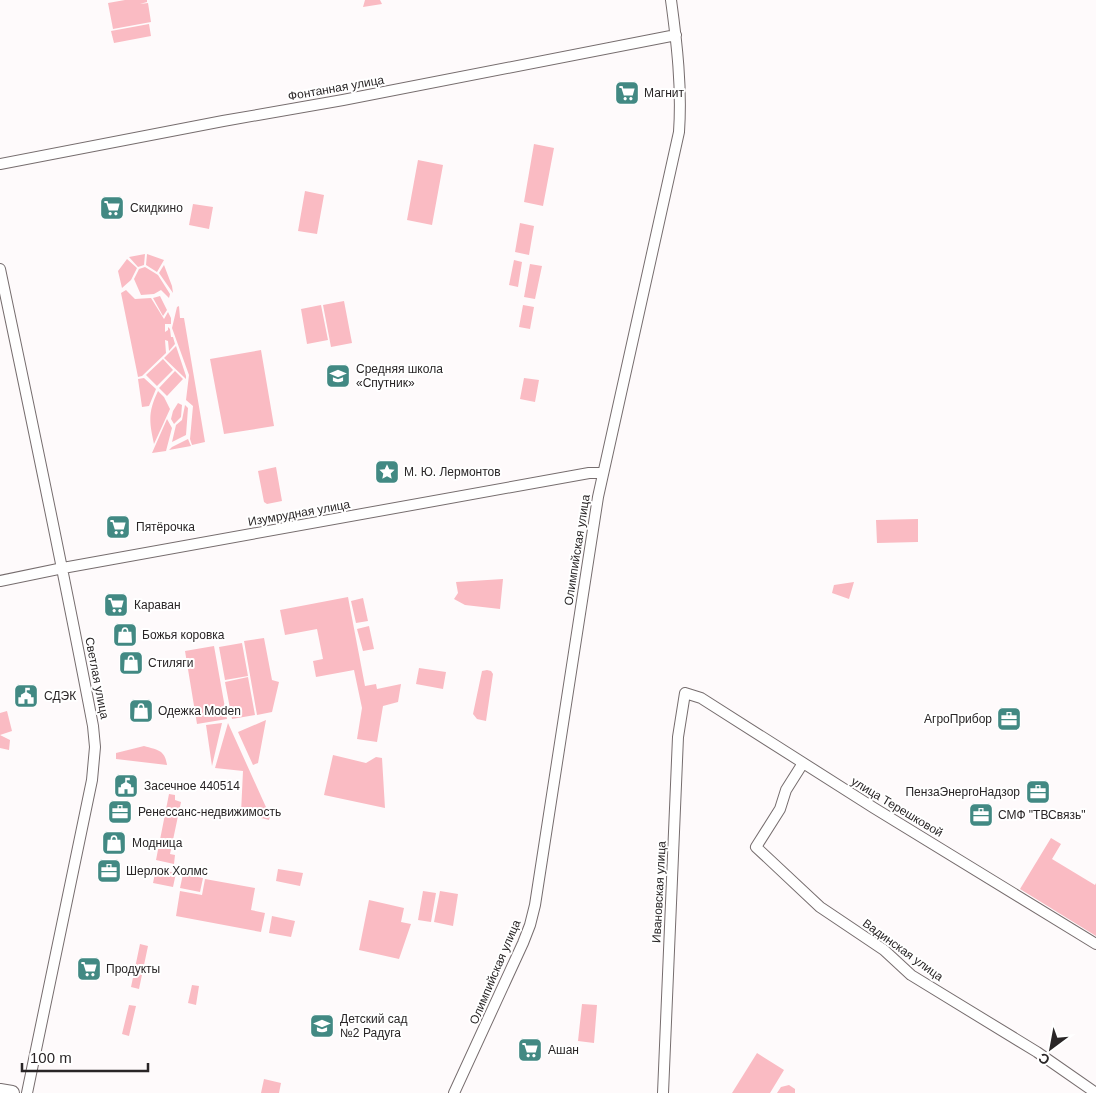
<svg xmlns="http://www.w3.org/2000/svg" width="1096" height="1093" viewBox="0 0 1096 1093" font-family="Arial,sans-serif">
<rect width="100%" height="100%" fill="#fefafb"/>
<path fill="#fabbc3" d="M125,0H147V2L140,4L148,3L151,22L113,29L108,3Z
M365,0H380L382,4L363,7Z
M149,24L151,36L114,43L111,31Z
M534,144L554,148L543,206L524,202Z
M418,160L443,165L432,225L407,220Z
M305,191L324,195L317,234L298,231Z
M193,204L213,207L209,229L189,225Z
M520,223L534,226L529,255L515,252Z
M145,254L144,265L138,267L129,257Z
M147,254L164,260L157,272L146,265Z
M127,259L137,268L131,280L122,288L118,271Z
M514,260L522,262L518,287L509,285Z
M530,264L542,266L535,299L524,297Z
M164,265L172,286L173,293L159,273Z
M145,267L158,275L170,294L169,298L161,290L154,294L141,295L134,279L139,269Z
M126,290L135,299L151,298L164,319L168,312L171,318V324H165V332L168,330V327L170,329L171,337H173L175,344L169,351L168,341L165,340L166,353L142,376L138,377L121,293Z
M160,296L167,310L163,316L153,298Z
M344,301L352,343L331,347L323,305Z
M321,305L328,340L307,344L301,309Z
M523,305L534,307L530,329L519,327Z
M179,306L180,318H184L205,442L192,445L190,439L193,406L186,400L189,375L172,328L177,307Z
M176,346L186,376V379L164,358Z
M261,350L274,426L224,434L210,359Z
M163,359L173,370L157,386L146,375Z
M175,371L183,379L167,396L159,388Z
M144,378L156,389L149,406L142,407L138,379Z
M524,378L539,380L535,402L520,399Z
M158,391L164,397L170,409L154,444C149,421 148,412 158,391Z
M178,403L182,405L181,417L174,424L171,419L173,411Z
M185,405L188,408L186,435L172,442L176,425L182,420Z
M167,419L172,428L166,451L152,453Z
M188,439L191,446L169,450L172,447Z
M276,467L282,501L267,504L264,502L258,471Z
M918,519V542L877,543L876,520Z
M503,579L500,609L465,605L454,599L458,593L456,582Z
M854,582L849,599L832,593L834,585Z
M348,597L365,686L376,684L377,689L401,684L398,702L383,706L377,742L357,739L362,708L354,670L316,677L313,661L323,659L317,629L285,635L280,610Z
M363,598L368,621L356,623L351,601Z
M369,626L374,649L363,651L357,629Z
M264,638L272,680L279,682L272,712L257,715L244,641Z
M242,643L248,676L225,680L219,647Z
M214,646L227,719L197,724L185,651Z
M419,668L446,672L443,689L416,684Z
M487,670L491,671L493,674L486,721L477,719L473,714L482,671Z
M248,677L255,715L232,719L225,682Z
M7,711L12,731L0,735L10,740L9,750L0,748V713Z
M266,720L258,763L253,765L238,732Z
M222,723L212,766L206,725Z
M228,723L270,816L269,820L241,813L243,771L215,768Z
M144,746C158,750 165,750 167,765L116,759V753Z
M333,755L366,763L376,757L382,758L385,808L324,795Z
M169,794L175,795V800L181,802L170,854L175,855L174,864L156,860Z
M1051,838L1061,844L1052,859L1095,885L1096,883V936L1020,889Z
M156,869L176,873L173,887L153,883Z
M278,869L303,873L300,886L276,881Z
M183,874L203,878L200,892L180,888Z
M205,879L255,888L251,910L265,913L261,932L176,916L180,891L202,895Z
M423,891L436,893L431,922L418,920Z
M440,891L458,894L453,926L434,922Z
M369,900L404,908L401,922L411,924L399,959L359,950Z
M272,916L295,921L291,937L269,933Z
M140,944L148,946L139,989L131,987Z
M192,985L199,986L196,1005L188,1003Z
M582,1004L597,1005L594,1043L578,1041Z
M129,1005L136,1006L129,1036L122,1034Z
M757,1053L784,1070L770,1093H732Z
M264,1079L281,1083L279,1093H261Z
M789,1085L795,1089V1093H777L781,1087Z"/>
<g fill="none" stroke-linecap="round" stroke-linejoin="round">
<defs>
<path id="minor" d="M0,164L223,121L343,100L676,35
M0,269C32,421 64,573 93,726L95,747L92,780L27,1093
M0,581L63,568L589,473H603
M803,763L786,790L780,809L756,847L820,907L884,950L911,975L1037,1052L1096,1093
M454,1093L523,943L530,925L535,905L598,497L679,132C682,88 677,44 671,0
M663,1093L678,737L685,693L701,698L874,808L1096,944"/>
<path id="secondary" d="M0,1091L12,1093"/>
</defs>
<use href="#minor" stroke="#766d6e" stroke-width="12"/>
<use href="#secondary" stroke="#766d6e" stroke-width="16"/>
<use href="#minor" stroke="#fff" stroke-width="10"/>
<use href="#secondary" stroke="#fff" stroke-width="14"/>
</g>
<defs>
<symbol id="supermarket-square" viewBox="-11 -11 22 22"><rect x="-9" y="-9" width="18" height="18" rx="4" fill="#428983" stroke="#fff"/><path d="M-6-5.5h2.5l.6 2H6L4.5 2H-2.5L-4.4-4H-6ZM-1.5 3.2a1.3 1.3 0 1 0 .1 0ZM3 3.2a1.3 1.3 0 1 0 .1 0Z" fill="#fff"/></symbol>
<symbol id="school-square" viewBox="-11 -11 22 22"><rect x="-9" y="-9" width="18" height="18" rx="4" fill="#428983" stroke="#fff"/><path d="M0-5L7-2L0 1L-7-2ZM-4 1L0 2.5L4 1V4Q0 6-4 4Z" fill="#fff"/></symbol>
<symbol id="sight-square" viewBox="-11 -11 22 22"><rect x="-9" y="-9" width="18" height="18" rx="4" fill="#428983" stroke="#fff"/><path d="M0-6L1.8-2.2L6-1.7L2.9 1.2L3.7 5.4L0 3.3L-3.7 5.4L-2.9 1.2L-6-1.7L-1.8-2.2Z" fill="#fff"/></symbol>
<symbol id="shop-square" viewBox="-11 -11 22 22"><rect x="-9" y="-9" width="18" height="18" rx="4" fill="#428983" stroke="#fff"/><path d="M-5-2.5h2.3a2.7 3.5 0 0 1 5.4 0H5L5.5 6h-11ZM-1.5-2.5h3a1.5 2.3 0 0 0-3 0Z" fill="#fff"/></symbol>
<symbol id="civic-square" viewBox="-11 -11 22 22"><rect x="-9" y="-9" width="18" height="18" rx="4" fill="#428983" stroke="#fff"/><path d="M-.6-6.5H3V-4.5H.6V-3L4-1V1h2V6H-6V1h2V-1L-.6-3ZM-1.2 2.5V6h2.4V2.5Z" fill="#fff"/></symbol>
<symbol id="office-square" viewBox="-11 -11 22 22"><rect x="-9" y="-9" width="18" height="18" rx="4" fill="#428983" stroke="#fff"/><path d="M-6-3h4V-5.5h4V-3h4V5H-6ZM-1-4.5V-3h2v-1.5ZM-6 0V1H6V0Z" fill="#fff"/></symbol>
</defs>
<g fill-rule="evenodd">
<use href="#supermarket-square" x="613" y="79" width="28" height="28"/>
<use href="#supermarket-square" x="98" y="194" width="28" height="28"/>
<use href="#school-square" x="324" y="362" width="28" height="28"/>
<use href="#sight-square" x="373" y="458" width="28" height="28"/>
<use href="#supermarket-square" x="104" y="513" width="28" height="28"/>
<use href="#supermarket-square" x="102" y="591" width="28" height="28"/>
<use href="#shop-square" x="111" y="621" width="28" height="28"/>
<use href="#shop-square" x="117" y="649" width="28" height="28"/>
<use href="#civic-square" x="12" y="682" width="28" height="28"/>
<use href="#shop-square" x="127" y="697" width="28" height="28"/>
<use href="#office-square" x="995" y="705" width="28" height="28"/>
<use href="#civic-square" x="112" y="772" width="28" height="28"/>
<use href="#office-square" x="1024" y="778" width="28" height="28"/>
<use href="#office-square" x="106" y="798" width="28" height="28"/>
<use href="#office-square" x="967" y="801" width="28" height="28"/>
<use href="#shop-square" x="100" y="829" width="28" height="28"/>
<use href="#office-square" x="95" y="857" width="28" height="28"/>
<use href="#supermarket-square" x="75" y="955" width="28" height="28"/>
<use href="#school-square" x="308" y="1012" width="28" height="28"/>
<use href="#supermarket-square" x="516" y="1036" width="28" height="28"/>
</g>
<g text-anchor="middle" dominant-baseline="central" stroke-width="4" stroke-linejoin="round" paint-order="stroke">
<g font-size="12" fill="#292526" stroke="#fff">
<text transform="translate(336 88) rotate(-10)">Фонтанная улица</text>
<text transform="translate(299 513) rotate(-10)">Изумрудная улица</text>
<text transform="translate(577 550) rotate(-81)">Олимпийская улица</text>
<text transform="translate(97 678) rotate(79)">Светлая улица</text>
<text transform="translate(897 807) rotate(31)">улица Терешковой</text>
<text transform="translate(659 892) rotate(-87)">Ивановская улица</text>
<text transform="translate(903 950) rotate(36)">Вадинская улица</text>
<text transform="translate(495 972) rotate(-67)">Олимпийская улица</text>
</g>
<g font-size="12" fill="#292526" stroke="#fff" text-anchor="start">
<text x="644" y="93">Магнит</text>
<text x="130" y="208">Скидкино</text>
<text x="356" y="369">Средняя школа<tspan x="356" dy="14">«Спутник»</tspan></text>
<text x="404" y="472">М. Ю. Лермонтов</text>
<text x="136" y="527">Пятёрочка</text>
<text x="134" y="605">Караван</text>
<text x="142" y="635">Божья коровка</text>
<text x="148" y="663">Стиляги</text>
<text x="44" y="696">СДЭК</text>
<text x="158" y="711">Одежка Moden</text>
<text x="992" y="719" text-anchor="end">АгроПрибор</text>
<text x="144" y="786">Засечное 440514</text>
<text x="1020" y="792" text-anchor="end">ПензаЭнергоНадзор</text>
<text x="138" y="812">Ренессанс-недвижимость</text>
<text x="998" y="815">СМФ "ТВСвязь"</text>
<text x="132" y="843">Модница</text>
<text x="126" y="871">Шерлок Холмс</text>
<text x="106" y="969">Продукты</text>
<text x="340" y="1019">Детский сад<tspan x="340" dy="14">№2 Радуга</tspan></text>
<text x="548" y="1050">Ашан</text>
</g>
</g>
<g transform="translate(1051 1048) rotate(212)" stroke="#ffffff" stroke-width="4" paint-order="stroke">
<path d="M0-4L9 19L0 12L-9 19Z" fill="#292526"/>
<text y="-8" font-size="14" font-weight="bold" text-anchor="middle" fill="#292526">С</text>
</g>
<path d="M22 1063v8h126v-8" fill="none" stroke="#292526" stroke-width="2.5"/>
<text x="30" y="1063" font-size="15" fill="#292526" stroke="#ffffff" stroke-width="4" paint-order="stroke">100 m</text>
</svg>
